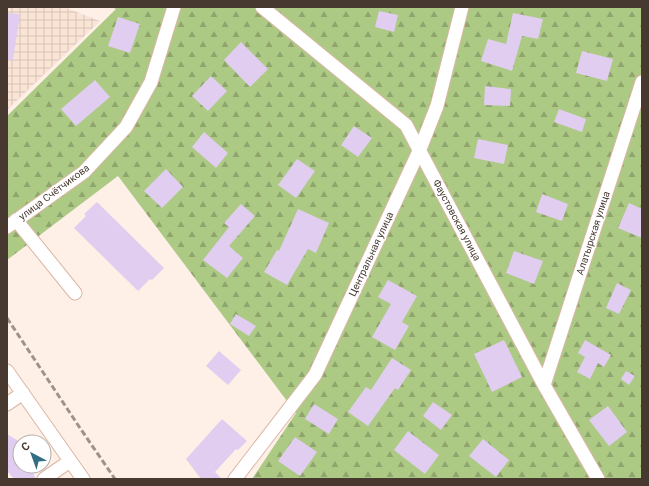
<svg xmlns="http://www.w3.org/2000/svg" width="649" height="486" viewBox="0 0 649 486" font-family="Roboto,sans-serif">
<defs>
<pattern id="industrial-grid" width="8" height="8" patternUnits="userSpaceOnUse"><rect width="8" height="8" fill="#f9e4d6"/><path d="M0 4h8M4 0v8" fill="none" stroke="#d7c4b8"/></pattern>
<pattern id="forest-firs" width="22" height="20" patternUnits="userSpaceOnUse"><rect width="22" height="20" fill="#adca85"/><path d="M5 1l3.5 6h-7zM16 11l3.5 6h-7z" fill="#8fa56d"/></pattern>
</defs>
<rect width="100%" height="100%" fill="#feefe7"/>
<path fill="url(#industrial-grid)" d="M7,7H64L100,21L7,110Z"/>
<path fill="url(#forest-firs)" d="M111,7H642V479H252L296,413L118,176L7,260V116L116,9Z"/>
<path fill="#e0cdef" d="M379,11L398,15L394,32L375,27Z
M7,13L20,14L13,60H7Z
M513,13L543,19L538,39L522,36L512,71L481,61L488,39L506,44Z
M118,17L140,24L130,53L108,46Z
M241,42L268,69L250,87L224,60Z
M582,51L613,59L607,81L576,73Z
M211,76L227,91L208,111L192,96Z
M95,80L110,97L76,126L61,109Z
M485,86L511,89L510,106L484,105Z
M559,109L586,119L582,132L554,122Z
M354,126L372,138L358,157L341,145Z
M204,132L228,153L216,168L192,147Z
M478,139L508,145L504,164L474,158Z
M297,159L315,171L296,198L278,185Z
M166,169L183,187L162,208L144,191Z
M542,194L568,204L562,221L536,212Z
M97,202L164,268L152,280L150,279L138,291L74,228L86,216L84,214Z
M629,203L642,209V238L618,228Z
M241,204L255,216L229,246L243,258L227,278L203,260L229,227L224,223Z
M298,209L329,223L316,253L308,249L287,285L264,272L277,250L279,251Z
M514,251L543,261L534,284L506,273Z
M388,280L417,296L402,322L409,326L395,350L372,337L391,304L378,297Z
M617,283L631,290L619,314L606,308Z
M236,314L256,326L249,336L230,324Z
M504,340L522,377L492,392L474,354Z
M585,340L611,355L604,367L598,363L590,379L577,372L585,357L578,353Z
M219,351L241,370L228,385L206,366Z
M392,358L411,370L398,390L395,388L368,426L348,412L366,387L371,390Z
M626,371L635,376L629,385L621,379Z
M433,402L452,415L441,430L423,416Z
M314,404L338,419L329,434L305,419Z
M608,406L627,432L609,446L589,420Z
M222,419L247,441L238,450L236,449L215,472L222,479H201L186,459Z
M408,431L439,455L425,474L394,450Z
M7,434L20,442V466H33L32,471L36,479H14L9,473L7,472Z
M295,437L317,452L300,476L278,461Z
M483,439L509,460L496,477L469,456Z"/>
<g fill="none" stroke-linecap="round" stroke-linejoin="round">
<defs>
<path id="minor" d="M262,7L406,125L544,385L598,479
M16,220L75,293
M7,227L84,172L126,127L151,82L174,7
M7,371L83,479
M544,385L642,82
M7,404L23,393
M44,479L70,461
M235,479L315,375L420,149L437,106L462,7"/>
</defs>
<use href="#minor" stroke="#dbb6a4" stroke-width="15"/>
<use href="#minor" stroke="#fff" stroke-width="13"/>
<path stroke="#9f9088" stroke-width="3" stroke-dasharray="6 3" stroke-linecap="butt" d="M7,318L80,428L115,479"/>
</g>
<g text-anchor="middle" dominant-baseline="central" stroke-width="3.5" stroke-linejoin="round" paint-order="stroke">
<g font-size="10" fill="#473830" stroke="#fff">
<text transform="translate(54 192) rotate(-37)">улица Счётчикова</text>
<text transform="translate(457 220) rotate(62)">Фаустовская улица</text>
<text transform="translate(593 233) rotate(-72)">Алатырская улица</text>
<text transform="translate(371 254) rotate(-65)">Центральная улица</text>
</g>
</g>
<rect width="649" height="486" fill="none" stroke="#473830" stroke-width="16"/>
<g transform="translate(32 454) rotate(319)"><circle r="19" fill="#ffffff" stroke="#b5afac"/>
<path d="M0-3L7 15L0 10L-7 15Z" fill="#316d84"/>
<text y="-6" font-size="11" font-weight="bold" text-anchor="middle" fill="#473830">С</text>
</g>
</svg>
